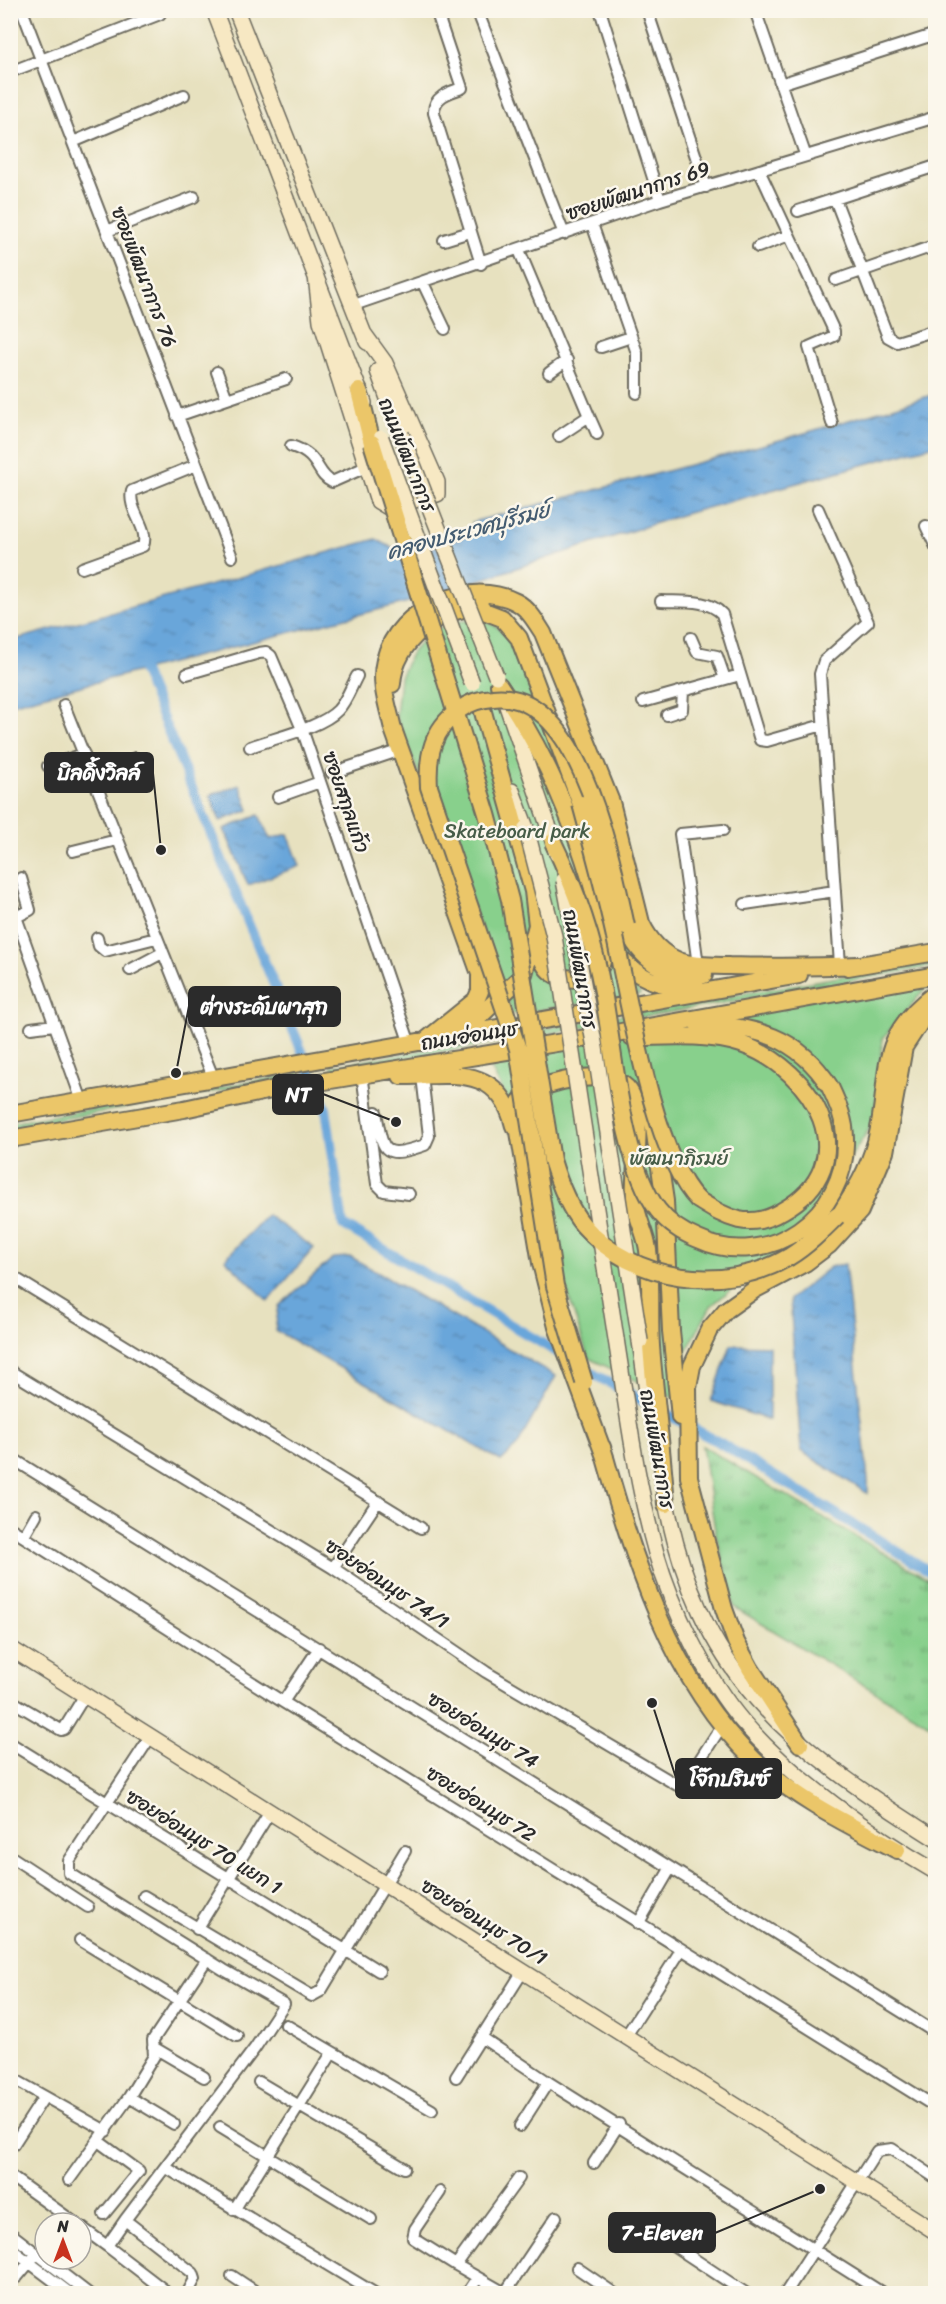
<svg xmlns="http://www.w3.org/2000/svg" width="946" height="2304" viewBox="0 0 946 2304" font-family="Sriracha,'Playpen Sans Thai',sans-serif">
<defs>
<pattern id="grass-tufts" width="24" height="20" patternUnits="userSpaceOnUse" patternTransform="scale(1.5)"><rect width="24" height="20" fill="#88d08c"/><path d="M3 7l-1-3M5 7V3M7 7l1-3M15 17l-1-3M17 17v-4M19 17l1-3" fill="none" stroke="#6fa973"/></pattern>
<pattern id="water-ripples" width="26" height="14" patternUnits="userSpaceOnUse" patternTransform="scale(1.5)"><rect width="26" height="14" fill="#69a6da"/><path d="M2 4q2-2 4 0t4 0M15 11q2-2 4 0t4 0" fill="none" stroke="#5787b1"/></pattern>
</defs>
<rect width="100%" height="100%" fill="#fbf7ec"/>
<filter id="ink" filterUnits="userSpaceOnUse"><feTurbulence type="fractalNoise" baseFrequency=".0167" numOctaves="2"/><feDisplacementMap in="SourceGraphic" scale="12" xChannelSelector="R" yChannelSelector="G"/><feConvolveMatrix kernelMatrix="1 2 1 2 8 2 1 2 1" color-interpolation-filters="sRGB"/></filter>
<filter id="wash" filterUnits="userSpaceOnUse"><feTurbulence type="fractalNoise" baseFrequency=".008" numOctaves="4" result="noise"/><feDisplacementMap in="SourceGraphic" scale="24" xChannelSelector="R" yChannelSelector="G"/><feGaussianBlur stdDeviation="1.35" result="paint"/><feColorMatrix in="noise" values="0 0 0 0 0 0 0 0 0 0 0 0 0 0 0 0 0 1.4 0 .05"/><feComposite in="paint" operator="in"/></filter>
<g filter="url(#wash)">
<rect width="100%" height="100%" fill="#e7e1bf"/>
<path fill="url(#grass-tufts)" stroke="#5a7e5c" stroke-width="1.5" d="M935,960V966L333,1071L332,1066Z
M301,1073L302,1076L11,1128V1123Z
M702,1446L935,1583V1728L734,1607L715,1530Z"/>
<path fill="#88d08c" stroke="#5a7e5c" stroke-width="1.5" d="M479,619L496,626L507,637L581,804L640,995L512,1014L502,981L396,717L400,677L412,652L426,637L448,623Z
M935,977L883,1038L874,1122L798,1235L711,1306L686,1352L674,1398L588,1358L558,1262L545,1175L484,1054Z"/>
<path fill="url(#water-ripples)" stroke="#4a6882" stroke-width="1.5" d="M935,394V445L681,515L420,599L11,704L10,641L376,539L407,556L476,533L472,522C627,482 782,442 935,394Z
M240,785L249,810L220,821L210,795Z
M259,815L270,839L288,834L300,866L248,885L224,829Z
M267,1215L314,1248L268,1301L225,1259Z
M351,1257L556,1376L517,1446L501,1461L275,1330L279,1306L333,1258Z
M845,1264L868,1480V1494L801,1451L790,1299L830,1267Z
M731,1345L769,1346V1420L711,1401Z"/>
<g fill="none" stroke-linecap="round" stroke-linejoin="round">
<path stroke="#69a6da" stroke-width="10" d="M138,659L326,1109L343,1225L597,1376L722,1444L936,1575"/>
</g>
</g>
<g filter="url(#ink)">
<g fill="none" stroke-linecap="round" stroke-linejoin="round">
<defs>
<path id="street" d="M22,10L232,557
M436,10L462,88C449,92 433,97 434,113L481,264
M477,10L564,234
M600,10L660,200
M647,10L706,187
M755,10L805,154
M10,72L160,14
M780,84L936,34
M73,142L184,95
M759,170L834,331V336L809,347L832,423
M835,199L888,337L897,342L936,330
M798,211L936,166
M592,224L637,353V393
M107,231L194,197
M444,240L470,232
M758,247L789,235
M519,250L589,416L559,436
M836,280L936,245
M423,283L445,329
M354,305L660,200L936,117
M601,347L631,337
M217,372L227,399
M549,373L567,360
M177,416L286,379
M589,416L597,434
M291,446C321,455 315,474 332,482L366,467
M818,509L868,622L824,661L820,674L840,965
M926,526L936,547
M82,568L143,546C150,528 127,510 132,491L196,465
M661,601C680,602 708,598 722,614L760,740L767,741L823,725
M691,638L697,652L717,656L725,679
M187,674L259,653L266,652L271,656L302,729L410,1044
M643,702L740,675
M64,705L213,1077
M667,715L682,710L683,691
M250,747C274,738 321,728 338,710C347,700 351,687 357,676
M48,766L84,754
M332,773L401,750
M93,779L135,758
M278,797L320,782
M73,851L117,840
M10,900L82,1101
M745,904L835,891
M16,917L30,910L21,878
M97,938L99,946L105,951L156,938
M698,965L680,834L723,830
M130,970L162,953
M31,1028L54,1025
M362,1074L377,1184L384,1191L409,1194
M376,1112C383,1152 382,1160 425,1145L429,1136L422,1076
M10,1275L421,1528
M10,1371L333,1568L486,1672L677,1785L688,1778L723,1724
M10,1457L936,2033
M10,1528L283,1702L936,2107
M24,1536L36,1515
M333,1568L378,1501
M10,1700L61,1730L64,1729L85,1695
M283,1702L319,1648
M151,1736L69,1861V1873L224,1970L284,2004L255,2048L125,2220L193,2273L195,2279L187,2294
M10,1743L379,1971
M10,1856L88,1907
M144,1896L312,1996L321,1991L405,1851
M638,1924L670,1869
M197,1929L270,1812
M80,1940L237,2036
M286,2025L432,2110
M626,2036L681,1950
M481,2037L548,2082
M153,2047L204,2077
M10,2077L106,2131
M456,2077L523,1971
M259,2082L404,2168
M129,2097L174,2124
M520,2126L548,2082L884,2294
M220,2127L371,2219
M98,2141L139,2171L104,2214
M13,2145L44,2097
M594,2163L619,2124
M165,2167L376,2294
M10,2176L75,2223
M519,2178L456,2265L505,2293L556,2217
M69,2180L129,2097L154,2056L153,2040L207,1959
M440,2192L415,2229L413,2238L456,2265
M234,2210L332,2053
M125,2220L107,2246L163,2289
M638,2222L747,2294
M81,2227L107,2246
M10,2233L89,2294
M10,2248L71,2294
M577,2268L615,2294
M232,2276L259,2294
M17,2277L33,2258
M467,2294L477,2279
M785,2294L877,2151L892,2149L936,2178"/>
<path id="secondary" d="M214,10L364,403
M236,10L367,342
M316,276L321,321L378,501L388,507L437,494V482L385,363L364,334
M378,371L401,434
M505,700L548,825
M512,791L526,828
M616,1339C627,1409 637,1486 656,1553C672,1608 706,1679 743,1722C793,1779 870,1834 936,1872
M640,1341L649,1406
M664,1492C698,1676 786,1744 936,1839
M10,1648L936,2232"/>
<path id="primary" d="M359,391L372,443
M476,608L502,618L519,638L581,804
M392,684C394,642 440,605 482,608
M499,685C516,710 532,736 545,763C560,792 634,965 589,978C581,980 574,979 566,978C538,974 540,948 537,925
M626,926C640,960 667,979 704,975
M616,953C636,979 662,988 696,987
M848,967L936,952
M698,1024C755,1026 798,1036 830,1087
M454,1033L479,1017L524,974L537,925L533,891L483,712
M632,1037C667,1037 707,1033 741,1044C814,1069 868,1163 782,1211C769,1219 754,1223 739,1220C723,1216 711,1208 698,1200
M424,1042L476,1000L480,991V974L393,729C388,706 379,684 385,660C397,608 469,578 516,602C528,608 536,622 543,633L611,802L641,923C649,940 661,954 679,961C695,967 713,965 729,966C772,967 815,967 858,965
M401,1076C450,1076 499,1063 514,1126
M10,1114L799,975
M652,1114L665,1201L671,1331L680,1417
M10,1139L184,1109L276,1089L599,1036L936,975
M837,1216C855,1194 868,1170 876,1142C893,1078 872,1040 936,993
M602,1447C633,1557 669,1679 754,1760C795,1799 847,1824 897,1850
M605,1457L557,1327L541,1263L516,1114C519,1094 533,1089 551,1084C572,1078 619,1069 631,1094C645,1121 632,1172 635,1202C637,1219 646,1234 648,1250C652,1282 649,1314 651,1346C655,1398 662,1451 666,1504
M800,1744L750,1668L736,1642L724,1609L689,1477L688,1387L692,1366L709,1330L726,1310L754,1290L805,1263L829,1245L860,1211L885,1152L904,1047L921,1021L936,1008"/>
</defs>
<use href="#street" stroke="#6d6b5f" stroke-width="14"/>
<use href="#secondary" stroke="#6d6b5f" stroke-width="18"/>
<use href="#primary" stroke="#6d6b5f" stroke-width="20"/>
<use href="#street" stroke="#fff" stroke-width="10"/>
<use href="#secondary" stroke="#f7e8c3" stroke-width="15"/>
<use href="#primary" stroke="#ebc669" stroke-width="16"/>
<defs>
<path id="secondary-bridge" d="M401,434L496,676
M381,438L472,683
M548,825L557,854
M526,828L554,936L616,1339
M564,880L595,1048L640,1341"/>
<path id="primary-bridge" d="M372,443L487,814L510,900L552,1160C559,1183 568,1207 583,1225C633,1283 725,1294 789,1257C807,1246 822,1231 837,1216
M581,804C593,848 605,892 615,937C628,998 655,1159 698,1200
M553,842C577,891 593,938 603,992C614,1051 622,1164 658,1210C668,1223 683,1233 698,1239C768,1272 848,1215 845,1139C845,1120 838,1104 830,1087
M584,1382L555,1286L518,1049L429,787C427,756 432,730 459,710C468,703 481,699 493,698C581,688 612,863 626,926"/>
</defs>
<use href="#secondary-bridge" stroke="#6d6b5f" stroke-width="18" stroke-linecap="butt"/>
<use href="#primary-bridge" stroke="#6d6b5f" stroke-width="20" stroke-linecap="butt"/>
<use href="#secondary-bridge" stroke="#f7e8c3" stroke-width="15"/>
<use href="#primary-bridge" stroke="#ebc669" stroke-width="16"/>
</g>
</g>
<g text-anchor="middle" dominant-baseline="central" stroke-width="5" stroke-linejoin="round" paint-order="stroke">
<g font-size="20" fill="#2b2b2b" stroke="#fbf7ec">
<text transform="translate(638 191) rotate(-18)">ซอยพัฒนาการ 69</text>
<text transform="translate(144 277) rotate(69)">ซอยพัฒนาการ 76</text>
<text transform="translate(407 455) rotate(68)">ถนนพัฒนาการ</text>
<text transform="translate(346 802) rotate(71)">ซอยสกุลแก้ว</text>
<text transform="translate(580 969) rotate(80)">ถนนพัฒนาการ</text>
<text transform="translate(469 1036) rotate(-9)">ถนนอ่อนนุช</text>
<text transform="translate(657 1449) rotate(80)">ถนนพัฒนาการ</text>
<text transform="translate(387 1584) rotate(34)">ซอยอ่อนนุช 74/1</text>
<text transform="translate(483 1730) rotate(32)">ซอยอ่อนนุช 74</text>
<text transform="translate(481 1804) rotate(32)">ซอยอ่อนนุช 72</text>
<text transform="translate(204 1842) rotate(32)">ซอยอ่อนนุช 70 แยก 1</text>
<text transform="translate(484 1922) rotate(32)">ซอยอ่อนนุช 70/1</text>
</g>
<g font-size="20" fill="#475d48" stroke="#fbf7ec">
<text x="517" y="831">Skateboard park</text>
<text x="679" y="1158">พัฒนาภิรมย์</text>
</g>
<g font-size="21" font-style="italic" fill="#445c71" stroke="#fbf7ec">
<text transform="translate(468 531) rotate(-15)">คลองประเวศบุรีรมย์</text>
</g>
</g>
<path fill="none" stroke="#2b2b2b" stroke-width="2" d="M161 850L153 773M176 1073L189 1006M396 1122L323 1094M652 1703L676 1778M820 2189L715 2233"/>
<g fill="#2b2b2b" stroke="#fbf7ec" stroke-width="2">
<circle cx="161" cy="850" r="6"/>
<circle cx="176" cy="1073" r="6"/>
<circle cx="396" cy="1122" r="6"/>
<circle cx="652" cy="1703" r="6"/>
<circle cx="820" cy="2189" r="6"/>
</g>
<g fill="#2b2b2b" stroke="#2b2b2b" stroke-width="2">
<rect x="45" y="753" width="108" height="39" rx="6"/>
<rect x="189" y="987" width="151" height="39" rx="6"/>
<rect x="273" y="1075" width="50" height="39" rx="6"/>
<rect x="676" y="1759" width="105" height="39" rx="6"/>
<rect x="609" y="2213" width="106" height="39" rx="6"/>
</g>
<g font-size="21" text-anchor="middle" font-weight="bold" fill="#fff">
<text x="99" y="780">บิลดิ้งวิลล์</text>
<text x="264" y="1014">ต่างระดับผาสุก</text>
<text x="298" y="1102">NT</text>
<text x="729" y="1786">โจ๊กปรินซ์</text>
<text x="662" y="2240">7-Eleven</text>
</g>
<rect width="946" height="2304" fill="none" stroke="#fbf7ec" stroke-width="36"/>
<g transform="translate(63 2241)"><circle r="28" fill="#fbf7ec" stroke="#a8a59f" stroke-width="1.5"/>
<path d="M0-4.5L10 22L0 15L-10 22Z" fill="#c8321e"/>
<text y="-9" font-size="16" font-weight="bold" text-anchor="middle" fill="#2b2b2b">N</text>
</g>
</svg>
